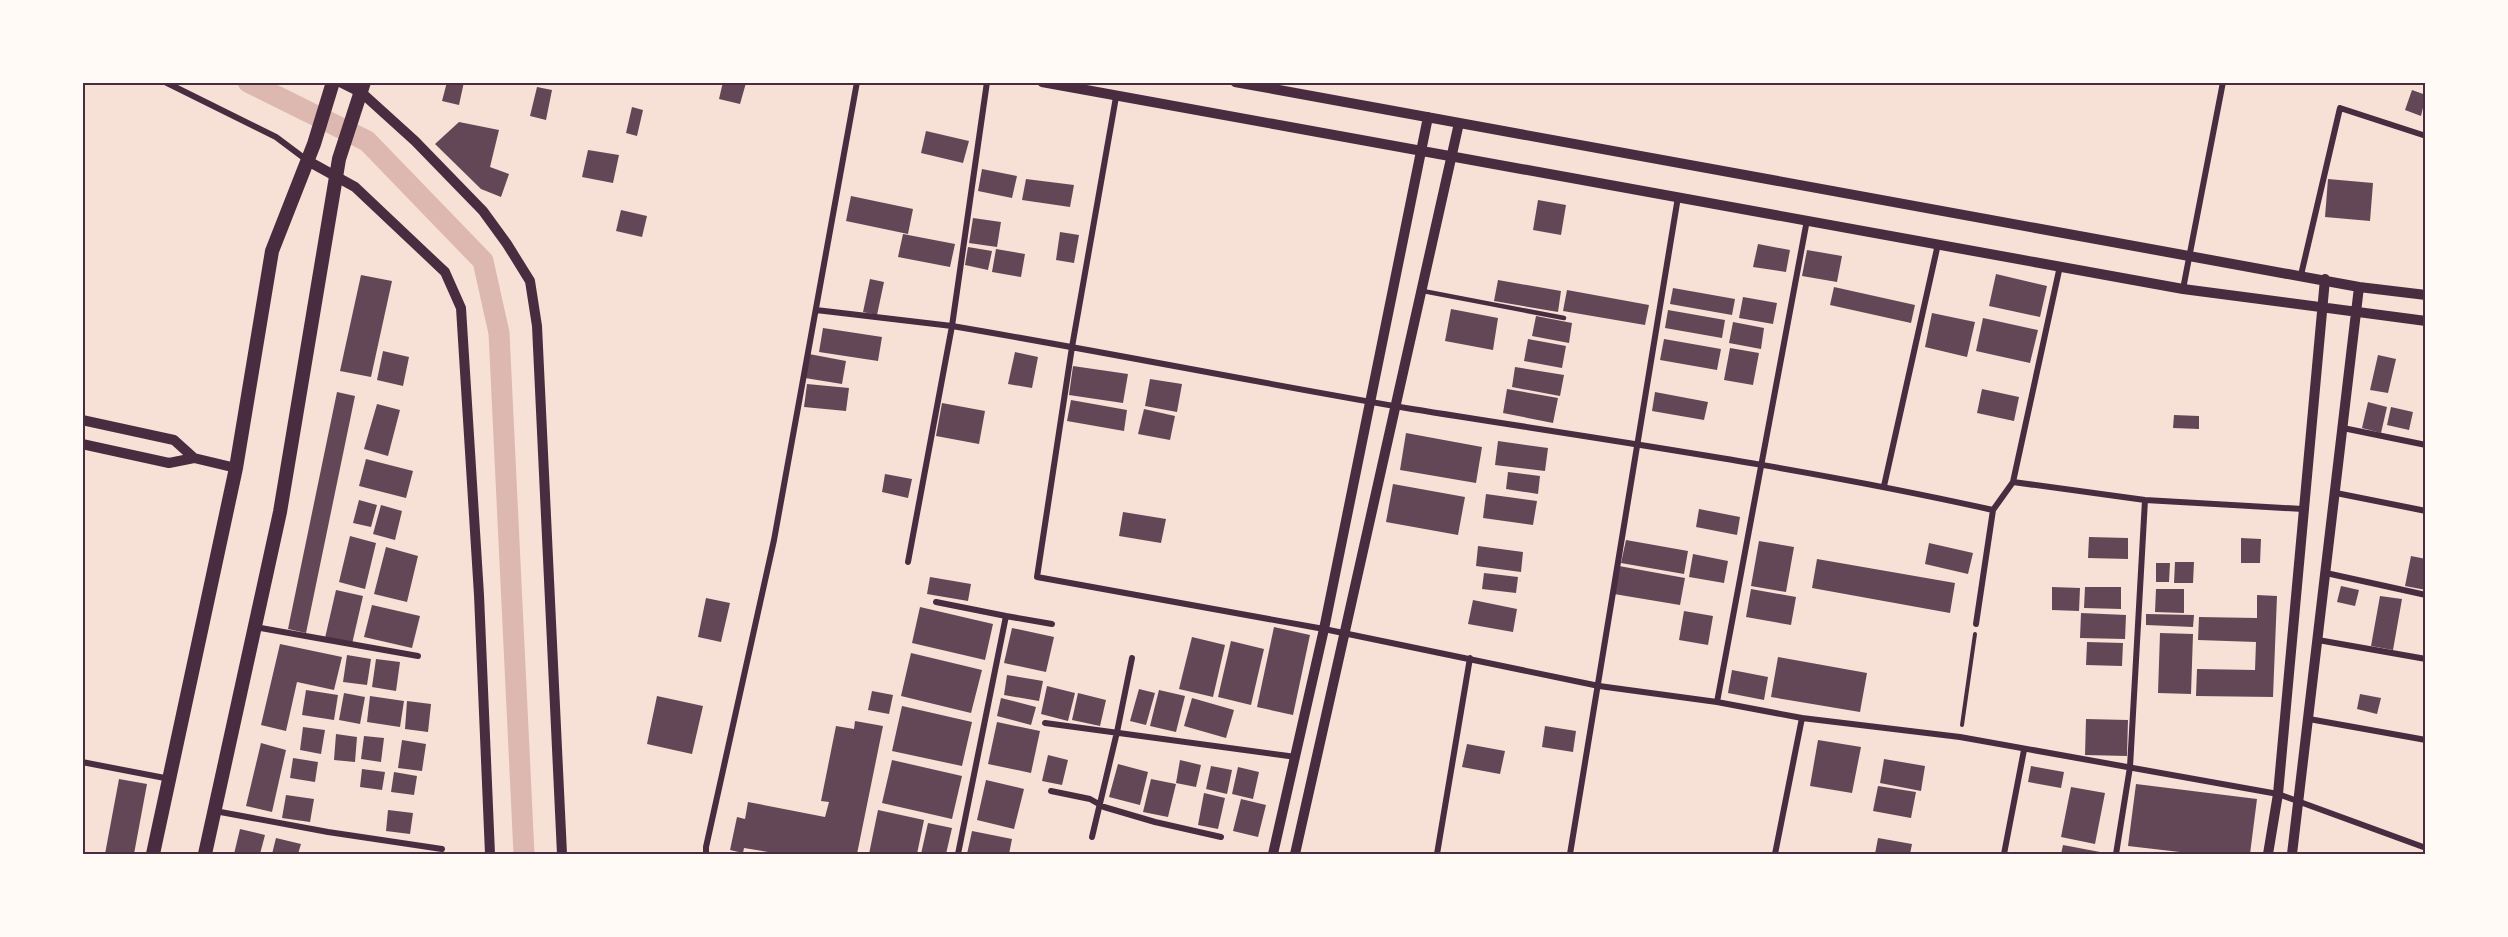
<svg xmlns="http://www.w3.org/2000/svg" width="2508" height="937" viewBox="0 0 2508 937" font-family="'Varela Round',sans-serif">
<rect width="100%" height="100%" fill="#f7e1d7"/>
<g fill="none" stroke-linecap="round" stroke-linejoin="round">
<path stroke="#dcb8b0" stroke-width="21" d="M248,82L367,141L483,261L499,333L524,854"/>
</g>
<path fill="#644757" d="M447,82H464L459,105L442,101Z
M723,82L746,83L740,104L719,99Z
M537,87L552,90L546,120L530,116Z
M2412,90L2426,95L2421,116L2405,110Z
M632,107L643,110L637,136L626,133Z
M459,122L499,130L490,167L509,174L501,197L481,189L435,144Z
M926,131L969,141L963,163L921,153Z
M588,150L619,155L613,183L582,177Z
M982,169L1017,176L1012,198L978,191Z
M1026,179L1074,185L1070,207L1022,200Z
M2328,179L2373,183L2370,221L2325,217Z
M851,196L913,209L908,234L846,221Z
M1538,200L1566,205L1561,235L1533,230Z
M621,210L647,216L642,237L616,231Z
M973,218L1001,222L997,247L969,243Z
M1060,232L1079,235L1074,263L1056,260Z
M903,234L955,244L950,267L898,257Z
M1758,244L1790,250L1786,272L1753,267Z
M968,247L992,251L988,270L965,265Z
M996,249L1025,254L1021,277L992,272Z
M1807,250L1842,256L1837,282L1802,276Z
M1996,274L2047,286L2040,317L1989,306Z
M361,275L392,281L371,377L340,371Z
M870,279L884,282L877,315L863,312Z
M1498,280L1561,291L1558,312L1494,301Z
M1834,287L1915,305L1911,323L1830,305Z
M1673,288L1735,299L1732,315L1670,304Z
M1567,290L1649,305L1645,325L1563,311Z
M1743,297L1777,303L1773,324L1739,318Z
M1451,309L1498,318L1493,350L1445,341Z
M1668,310L1725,320L1722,338L1665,328Z
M1932,313L1975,322L1967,357L1925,347Z
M1536,316L1572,323L1569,343L1532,336Z
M1983,318L2038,330L2030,363L1976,351Z
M1733,322L1764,328L1761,349L1729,343Z
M823,328L882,337L878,361L819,352Z
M1528,339L1566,346L1562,368L1524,361Z
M1664,339L1721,349L1717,370L1660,360Z
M1730,348L1759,353L1753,385L1724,380Z
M383,351L409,357L403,386L377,380Z
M1015,352L1038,357L1032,388L1008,384Z
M809,354L846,361L842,384L805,378Z
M2378,355L2396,359L2388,393L2370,390Z
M1073,366L1128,374L1123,403L1069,395Z
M1515,367L1564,375L1560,396L1512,387Z
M1150,379L1182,384L1177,412L1145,406Z
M807,384L849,388L846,411L804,407Z
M1507,389L1558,398L1553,423L1503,413Z
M1982,389L2019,397L2014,421L1977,413Z
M337,392L355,396L306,633L288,629Z
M1655,392L1708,402L1704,420L1652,411Z
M1071,400L1127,410L1124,431L1067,421Z
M2368,402L2387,407L2381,433L2362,428Z
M942,403L985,411L979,444L936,436Z
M377,404L400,410L388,456L364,449Z
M2391,407L2413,412L2409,430L2387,425Z
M1144,409L1175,416L1170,440L1138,434Z
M2174,415L2199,416V429L2173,428Z
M1406,433L1482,447L1476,483L1400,470Z
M1498,441L1548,448L1545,471L1495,465Z
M366,459L413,471L406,498L359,486Z
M1508,472L1540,476L1538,494L1506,489Z
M885,474L912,479L908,498L882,492Z
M1393,484L1465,497L1458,535L1386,522Z
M1486,494L1537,501L1533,525L1483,518Z
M359,500L377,505L371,527L353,523Z
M381,505L402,511L395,540L373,534Z
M1699,509L1740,517L1737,535L1696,527Z
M1123,512L1166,519L1161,543L1119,536Z
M350,536L376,543L365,589L339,582Z
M2089,537L2128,538V559L2088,558Z
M2241,538L2261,539L2260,563H2241Z
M1626,540L1688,551L1684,574L1621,563Z
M1759,541L1794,547L1786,592L1751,586Z
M1929,543L1973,553L1968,574L1925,564Z
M1478,546L1523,552L1521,572L1476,566Z
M386,547L418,556L407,602L374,594Z
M1693,554L1728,561L1724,583L1689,577Z
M2411,556L2426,559V590L2405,586Z
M1817,559L1955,583L1950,613L1812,588Z
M2175,562H2194L2193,583H2174Z
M2156,563H2170L2169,582H2156Z
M1619,566L1685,578L1680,605L1614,594Z
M1484,573L1518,577L1516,593L1482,589Z
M930,577L971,584L968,601L927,594Z
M2341,586L2359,590L2355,606L2337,602Z
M2052,587L2080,588L2079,611L2052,610Z
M2085,587H2121V609L2084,608Z
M1751,589L1796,597L1791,625L1746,617Z
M2156,589H2184V613L2155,612Z
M336,590L363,596L352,644L325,638Z
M2257,595L2277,596L2273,697L2196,696L2197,669L2255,670L2256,642L2198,640L2199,617L2257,618Z
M2380,596L2402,599L2393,650L2371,646Z
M706,598L730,603L721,642L698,637Z
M1473,600L1517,609L1513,632L1468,624Z
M372,605L420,616L412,648L364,637Z
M920,607L993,624L985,660L912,643Z
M1684,611L1713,616L1708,645L1679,640Z
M2081,613L2126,615L2125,639L2080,638Z
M2146,614L2194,615L2193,627L2146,625Z
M1274,627L1310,635L1293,715L1257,707Z
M1012,628L1054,637L1046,672L1004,663Z
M2160,633L2193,634L2191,694L2158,693Z
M1192,637L1225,645L1213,697L1179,689Z
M1231,641L1264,649L1251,705L1218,697Z
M2087,642L2123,643L2122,666L2086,665Z
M280,644L342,657L334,690L297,682L286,731L261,725Z
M911,653L982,670L971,713L901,696Z
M347,655L371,659L367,685L343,682Z
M1778,657L1867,673L1860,712L1771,697Z
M376,659L400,662L396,691L372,687Z
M1732,670L1768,677L1764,700L1728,693Z
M1007,675L1043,681L1039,701L1004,695Z
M1047,686L1075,693L1068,721L1041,714Z
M1139,689L1155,693L1146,725L1130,721Z
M306,690L338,695L334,720L302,715Z
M1159,690L1185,696L1176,732L1150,726Z
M872,691L893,695L889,714L868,710Z
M344,693L365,697L360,724L339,720Z
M1078,693L1106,700L1100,726L1072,720Z
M2360,694L2381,698L2377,714L2357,709Z
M370,696L404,701L400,727L367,722Z
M657,696L703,706L692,754L647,744Z
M1001,698L1036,707L1031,725L997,716Z
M1192,698L1234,710L1226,738L1184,726Z
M407,701L431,704L428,732L405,729Z
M902,706L972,722L962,766L892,751Z
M2086,719L2128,720L2127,756L2085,755Z
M855,721L883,726L857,854H780L744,848L743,853L730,850L737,817L745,819L748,802L825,817L829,802L821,801L836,726L854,729Z
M997,722L1040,731L1031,773L988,764Z
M1545,726L1576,731L1573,752L1542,747Z
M303,727L325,730L321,754L300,750Z
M336,734L357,737L355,762L334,760Z
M364,736L384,738L381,762L361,759Z
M402,740L426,744L422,771L398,768Z
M1818,740L1861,747L1852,793L1810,786Z
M261,743L286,750L272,812L246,806Z
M1467,744L1505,751L1500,774L1462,767Z
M1048,755L1068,760L1062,785L1042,781Z
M293,758L318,762L315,782L290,778Z
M1884,759L1925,766L1921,791L1880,783Z
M892,760L962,776L952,819L882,803Z
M1180,760L1201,765L1196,787L1176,783Z
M1118,764L1148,772L1140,805L1109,797Z
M1211,766L1232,770L1227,794L1206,789Z
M2031,766L2064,772L2061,788L2028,782Z
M1238,767L1259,772L1253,799L1232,794Z
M362,769L385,772L382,790L360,787Z
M394,772L417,776L414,795L391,792Z
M119,779L147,784L134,854H105Z
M1151,779L1176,784L1168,817L1143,812Z
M986,780L1024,789L1014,829L977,820Z
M2136,784L2257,799L2250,854H2197L2128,846Z
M1878,786L1916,792L1911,818L1873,811Z
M2071,787L2105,793L2095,844L2061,837Z
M1204,793L1225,798L1218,829L1198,825Z
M286,795L314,799L310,822L282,818Z
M1241,799L1266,805L1258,837L1233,831Z
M388,810L413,813L410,834L386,831Z
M878,810L924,820L917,854H869Z
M928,823L952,828L946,854H921Z
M240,829L265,835L260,854H234Z
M972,831L1012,839L1009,854H967Z
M276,838L301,844L298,854H272Z
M1878,838L1912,844L1910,854H1875Z
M2063,845L2100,852V854H2061Z"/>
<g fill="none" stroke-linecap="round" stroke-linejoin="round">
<path stroke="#4a2c40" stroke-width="4" d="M1962,725L1975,634"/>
<path stroke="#4a2c40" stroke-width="4.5" d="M1423,291L1564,318"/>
<path stroke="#4a2c40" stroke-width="6" d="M165,82L276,137L308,161
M1116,97L1072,347L1037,577L1324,629L1599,686L1717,702L1802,718L1960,737L2278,794L2426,848
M2301,275L2340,108L2426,136
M2183,289L2223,82
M816,310L952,326L987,82
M2343,428L2426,445
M2013,482L2060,266
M1884,486L1938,244
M2336,493L2426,511
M908,562L952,326C1106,352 1259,383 1412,409C1606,440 1801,467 1993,510
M2326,573L2426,595
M936,602L1006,616
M1976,624L1993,510L2013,482L2145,500L2303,509
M255,627L418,656
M2318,640L2426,659
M1717,702L1807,220
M2309,719L2426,740
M1045,723L1296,757
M82,762L170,779
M1051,791L1090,799L1104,807L1155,822L1221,837
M215,811L328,832L442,849
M1092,837L1117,732L1132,658
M706,854V847L774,540L857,82
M958,854L1006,616L1052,624
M1437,854L1470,658
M1570,854L1678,197
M1775,854L1802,718
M2004,854L2024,750
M2116,854L2130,767L2145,500"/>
<path stroke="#4a2c40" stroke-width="10" d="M340,82L362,93L415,141L483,211L507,244L530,281L537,326L562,854
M1042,82L2183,289L2426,321
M1235,82L2359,287L2426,295
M308,161L355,187L445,272L461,308L479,595L490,854
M82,420L174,440L194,458
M82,444L169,463L194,458L236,468
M1273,854L1324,629L1428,117
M1295,854L1459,123
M2268,854L2278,794L2325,279
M2292,854L2359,287"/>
<path stroke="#4a2c40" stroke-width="14" d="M153,854L236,468L272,251L314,144L333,82
M205,854L280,512L339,159L364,82"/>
</g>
<rect width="2508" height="937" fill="none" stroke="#fffaf5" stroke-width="168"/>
<rect x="84" y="84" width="2340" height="769" fill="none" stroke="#4a2c40" stroke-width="2"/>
</svg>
